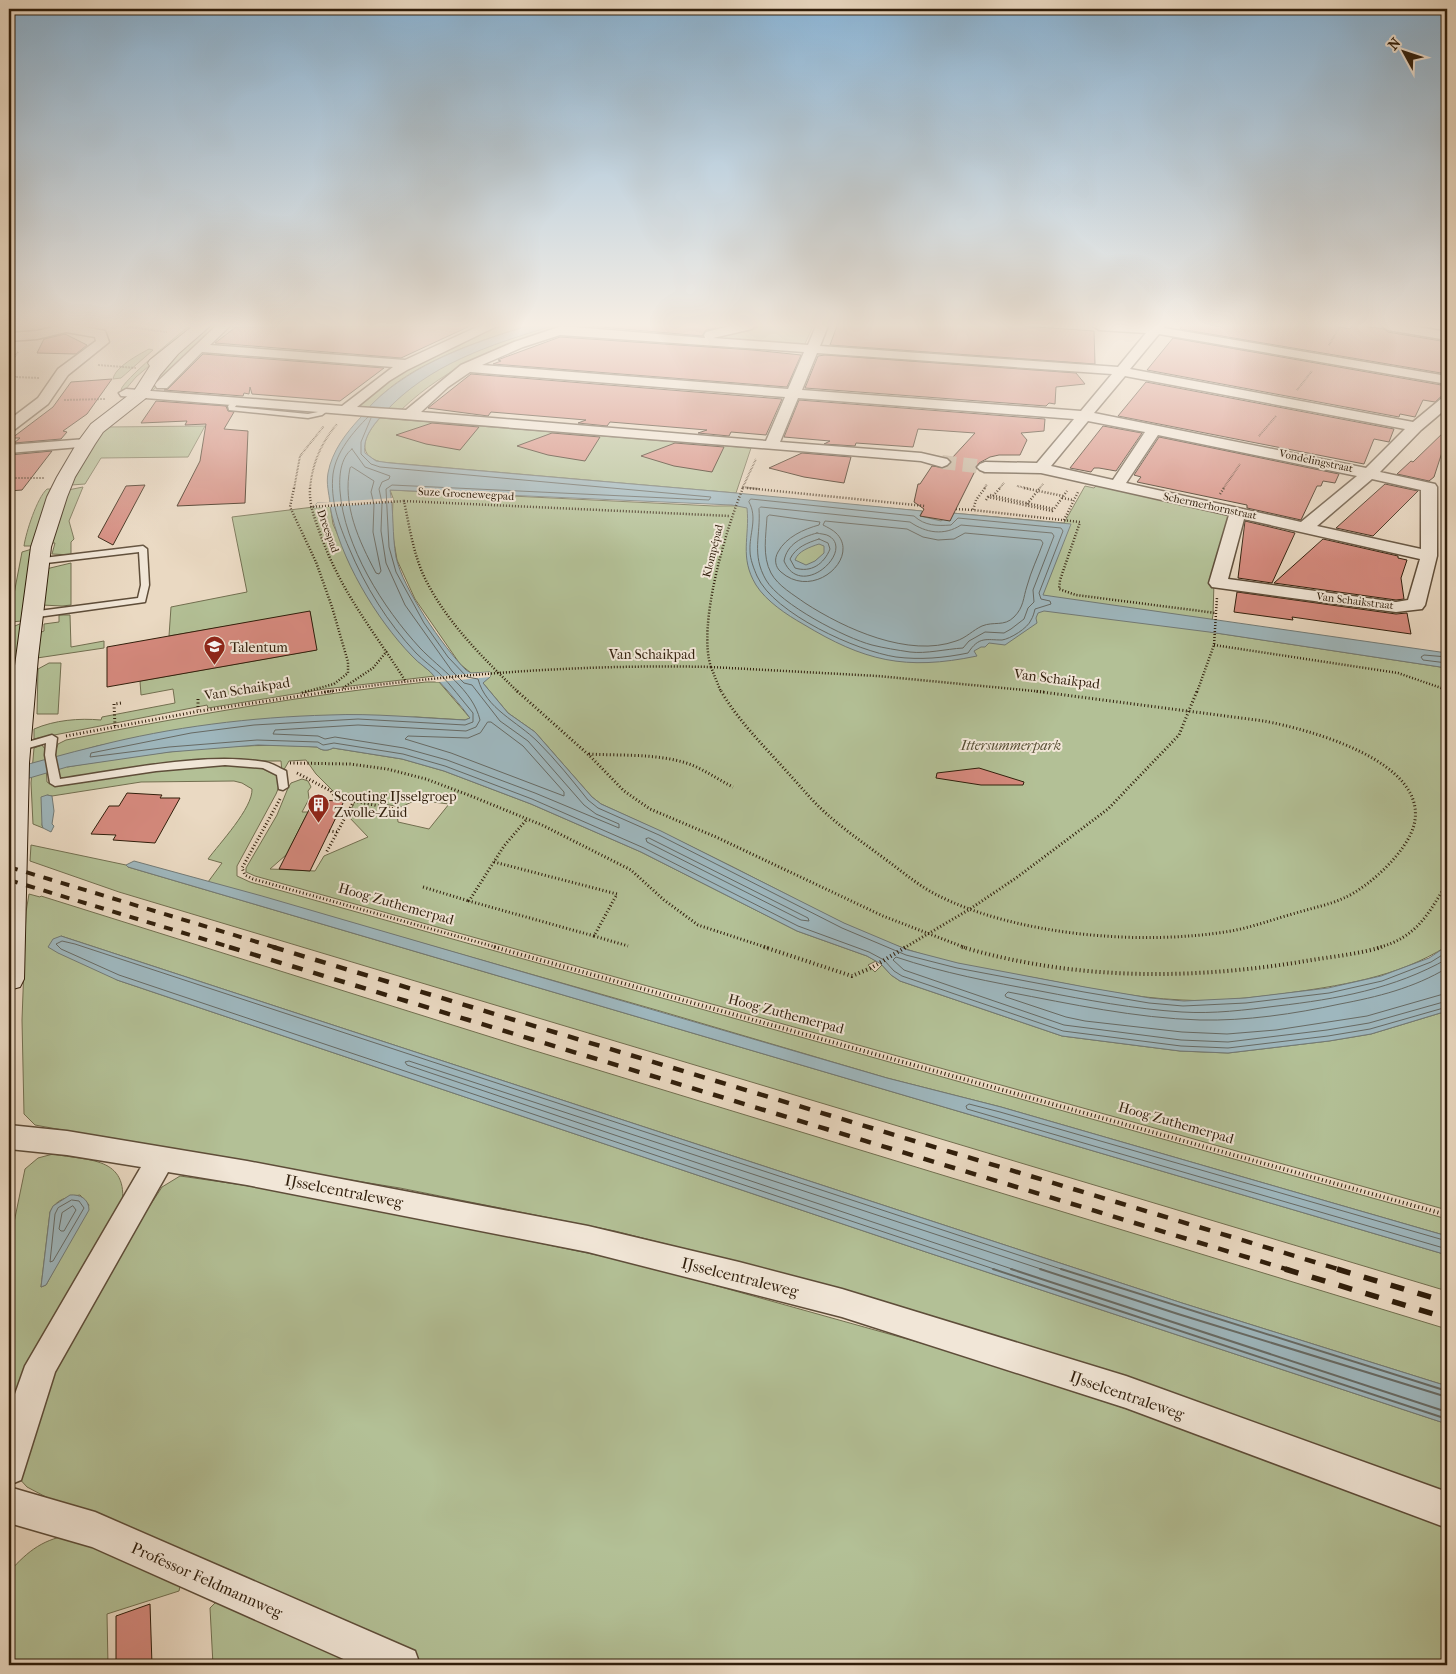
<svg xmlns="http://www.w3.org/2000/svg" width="1456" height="1674" viewBox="0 0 1456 1674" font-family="'IM FELL French Canon',serif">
<rect width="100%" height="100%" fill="#ead9c2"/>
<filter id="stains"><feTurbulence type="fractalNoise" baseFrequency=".004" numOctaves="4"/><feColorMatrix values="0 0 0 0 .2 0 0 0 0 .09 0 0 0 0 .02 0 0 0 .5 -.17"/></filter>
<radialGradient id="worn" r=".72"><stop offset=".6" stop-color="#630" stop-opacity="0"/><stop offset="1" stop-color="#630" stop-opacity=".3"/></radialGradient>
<path fill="#b3c096" stroke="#726f50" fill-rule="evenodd" d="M189,326H196L136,377L125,390H121C122,381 178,335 189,326Z
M209,326H219L152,391L149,389L157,372Z
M501,326H527C475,342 405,365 369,408L353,407L403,369L477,334Z
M552,326H568C504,344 449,364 401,410L388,409C430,363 493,343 552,326Z
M761,326H813L804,346L706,339Z
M149,349L153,350L121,378L113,379C115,367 138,355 149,349Z
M380,418L751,448L736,493L381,462C354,455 366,433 380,418Z
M205,426L188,457L101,458L85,484L71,485L87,455L106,427Z
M1097,485L1218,511L1229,516L1214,582L1213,615L1210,632L1447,668V946C1397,978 1338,986 1281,994C1248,998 1215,1002 1182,1000C1133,998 1084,987 1036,978C993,971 950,964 909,950C863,935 821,912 778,890C720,860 661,831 601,804L592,797L535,732L508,713L483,683L460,664L415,599L397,560L392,530L393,498L390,490L714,506L855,505L922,511L920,516L941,521L952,513L1064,523L1085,486L1094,488Z
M83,487L69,521L74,539L71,542V555L52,554L55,543H50L68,490Z
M47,489H51L32,546H24C26,532 37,498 47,489Z
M330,505L333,524L354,571L412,656L435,676L325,689L208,708L207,705L34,739V729C55,720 79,718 101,720L102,717L175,703L173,689L141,695L140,681L316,650L310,612L169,636L171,607L247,592L232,517Z
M32,549L21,621L12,622L14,594L22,552Z
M71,563V605L62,606L42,605L46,569Z
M59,615H70L71,647L104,641V648L37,658L39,633L44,631V624L59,622Z
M22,623L14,691L9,714L10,628Z
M49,663H61L58,714H37L38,669Z
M426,682H439L470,718L465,720L416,717L190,728L97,746L66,755L67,767C149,753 234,741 317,747C322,751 328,751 333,748L402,759L444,771L531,804L641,852L797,931L867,956L876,961L868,965L875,972L882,965L891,975L900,981L1062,1036L1180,1051L1228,1053L1329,1041L1371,1034L1447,1011V1210L255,876L246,872V868L277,815L288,788L291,783L302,779L308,781L311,787L308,791L309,799L302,812H308L286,855L270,869L315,871L324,856L368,837L348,816L356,799L354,797L338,796L316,774L306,760L289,761L282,773L281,761C259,762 238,758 216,759C166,762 116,772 67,779L56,776L55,752L58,744L66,740C186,716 305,695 426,682ZM416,800L449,804L429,829L398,822L397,813L381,809L384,804L401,807Z
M42,745L45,749L47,782L54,786L125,774L219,764L257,766L279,777L280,784L276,794L237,866V876L250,882L1447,1219V1236L1001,1107L887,1078L660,1011L208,882L222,863L208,859C219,844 253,808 252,789L242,783L234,781L141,782L52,796L47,795L42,825L43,828L33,824L31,783L34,748Z
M31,845L126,865L128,867L1447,1255V1291L119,892L30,861Z
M29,894L40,897L41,896L529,1049L1447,1329V1386L1182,1303L61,936L117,980L926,1252L1447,1424V1495L760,1268L615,1231L400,1188L232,1161L35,1125L24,1114L22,1020L26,912Z
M53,1154C88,1161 129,1156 122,1206L23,1385L9,1419V1247L25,1169L38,1158ZM80,1195L89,1205L46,1285L41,1287L50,1212C56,1199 67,1197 80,1195Z
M180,1176L243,1185L367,1207L635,1263L932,1346L1121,1407L1249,1451L1447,1526V1665H416L148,1541L46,1497L27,1487L17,1476L50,1384L68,1346L125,1244L162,1187Z
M74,1534L181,1582L179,1591L107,1614L108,1665H9V1572C29,1550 43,1539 74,1534Z
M223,1601L345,1659L330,1665H213L210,1608L216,1602Z"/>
<path fill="#9eb7be" stroke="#727a76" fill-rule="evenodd" d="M527,326H552C490,345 429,364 384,413C374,424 362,438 365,453L376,461L390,463L736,493L922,511L920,516L941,521L952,513L1071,524L1043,595L1447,653V668L1209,632L1044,611L1038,613L1036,618L1037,623L1005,645L989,643L985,647H981L974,651L977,656C905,671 864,661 803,624C787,615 766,601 756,585C739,557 750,537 747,508L732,505L390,490C394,511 392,535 396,557C403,589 443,647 466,670L471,673L490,672V677L483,683L508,713L535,732L592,797L601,804L661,831L844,923L908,950L958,963L1085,987L1150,998L1184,1001L1245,998L1328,988L1381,976L1429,958L1447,946V1011L1371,1034L1329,1041L1228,1053L1180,1051L1062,1036L900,981L891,975L881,964L867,956L797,931L641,852L531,804L444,771L402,759L333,748C328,751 322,751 317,747L258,745L170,752L67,767L9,784V769C38,762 67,753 97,746C171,727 252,717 329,715C374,713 420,718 465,720L470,718C460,704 447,690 435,677C429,669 419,664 412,656C376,619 339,557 330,506L314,508L317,503H330C329,493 326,484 328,473C332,451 346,433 361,417C365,413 369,407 373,403C414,363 473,343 527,326ZM819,544L824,546V553L815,561L806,565L795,560C798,551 810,547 819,544Z
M47,795L52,796L54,811L52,824L54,826L51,832L43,828L42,825L41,797Z
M134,861L262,896L887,1078L1001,1107L1447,1236V1255L128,867L126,865Z
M61,936L1182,1303L1447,1386V1424L926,1252L117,980L58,953L48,947L53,939Z
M70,1195C80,1194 89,1199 89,1210L46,1285L41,1287L50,1212L53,1206Z"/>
<path fill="#ead9c2" d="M393,498V502L314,508L317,503Z
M490,672V677L439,682H436L432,677Z"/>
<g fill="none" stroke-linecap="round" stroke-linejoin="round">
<path stroke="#676a64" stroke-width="1" d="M368,417C353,432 336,452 333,474C330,500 339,525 349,548C365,586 387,622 416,653C423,660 431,666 439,673C451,685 462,700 473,713V722L465,725L358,719L254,725L191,733L91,753L90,757L169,747L257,740L318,742L323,745L334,743L403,754L445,766L532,799L644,848L798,926L869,952L884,960L894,971L902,976L1063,1031L1181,1046L1228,1048L1328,1036L1370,1029L1447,1007
M371,418L361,442V454L371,464L380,467L711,497L709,500L392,485L386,489L389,547L396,572L424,623L448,657L467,677L478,679C486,709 517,721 538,742C556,760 572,780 588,800L598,808L659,835L842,928L906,955L957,968L1084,992L1149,1003L1183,1006L1246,1003L1329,993L1382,981L1431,962L1447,952
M352,449L365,467L390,476L389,479L382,482L379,489L382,503L381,531L386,563L405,605L452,671L464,683L472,685L500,721L528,741L584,805L596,814L619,824V828L535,793L447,760L404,748L335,737L325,739L318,736L273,734L275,730L358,725L466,731L476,727L480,720C473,690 440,669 420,648C383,608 344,546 340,491C339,477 340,458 352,449Z
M352,467L374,481L371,492L374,504L373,532L381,571L379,574L376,573C359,541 342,505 350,468Z
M751,499L914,516C925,526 937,526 951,525L958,518L1061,528L1063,531L1039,593L1041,599L1050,601L1051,604L1035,609C1034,613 1033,617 1031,620C1028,628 1010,639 1002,640C986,640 979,636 968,653C944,658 920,660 896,657C857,651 774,614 757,576C754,569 750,559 750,551C749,534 758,518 749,502Z
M761,507L910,522C926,533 944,536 961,525L1052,533L1054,536L1033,590L1034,602L1028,608L1024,619L1011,629L1004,633L985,632L969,641L963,648C946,649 926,654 910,652C897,650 884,648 872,645C845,638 780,604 766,580C751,554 761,535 759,509Z
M770,515L820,522L819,525C804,529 786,537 778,552C774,559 775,567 781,572C814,601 861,557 836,533C833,530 827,527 823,525L825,521L907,529L923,537L938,540L954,539L965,533L1041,540L1043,543C1038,557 1031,571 1027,586C1023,598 1024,607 1014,617C1004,627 994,621 982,626C973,630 966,638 956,641C909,658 845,629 805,603C794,595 778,586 771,573C762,556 766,536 767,517Z
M817,533C820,534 826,534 829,536C855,551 801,601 784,561C787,544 802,537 817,533Z
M819,539L828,543L830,549C824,564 811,573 795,568L790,559C796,547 807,543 819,539Z
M1447,657L1424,655L1421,657L1423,660L1447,663
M488,722H491L523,746L564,792V796L451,753L405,739L408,736L468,738L480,733Z
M649,838L808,918L809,921L801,920L647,842L646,839Z
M1447,959C1394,989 1337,999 1277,1006C1245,1010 1214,1014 1182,1012C1134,1009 1087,1000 1040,991C991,982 943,973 896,957L893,960L904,970L1064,1025L1181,1040L1228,1042L1327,1030L1369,1023L1447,1001
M1447,968C1414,988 1377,997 1340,1004C1294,1014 1246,1021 1200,1020C1135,1018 1071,1004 1008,992L1005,995L1006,997L1066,1017L1085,1021L1182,1032L1227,1034L1276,1030L1367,1016L1447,993
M72,1200L79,1201L84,1208L53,1261L50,1262L55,1214L58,1208Z
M73,1206L76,1210L64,1231H61L59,1229L62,1213Z
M1447,1241L1000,1112L969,1104L966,1106L967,1109L1447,1249
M997,1270L119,975L61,949L56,944L62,941L75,944L1064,1270
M1015,1270L407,1065L405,1062L409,1061L1044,1270"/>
<path stroke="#676a64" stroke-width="2" d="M993,1269L1447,1419
M1011,1269L1447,1412
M1040,1269L1178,1314L1447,1397
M1061,1269L1447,1391"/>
</g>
<path fill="#d5897d" stroke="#301e0b" d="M470,326L401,358L215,343L236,327Z
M590,326H714L716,328L706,330L702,336Z
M837,326H1021L1094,331L1095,364L830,345Z
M1182,326H1333L1350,329L1352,326H1362L1384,329L1388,332L1447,342V374L1180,329Z
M65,334L87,345L76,354L37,353L44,339Z
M560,337L753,350L801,355L787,387L493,364L501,361L498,360L500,359Z
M1173,338L1447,386V391L1435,402L1423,400L1415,417L1400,414L1399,417L1147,370Z
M203,354L384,368L340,401L252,394L250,387L249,394L244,393L243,396L164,390L168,389Z
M825,355L1076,373L1085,384L1056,387L1055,404L1049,403L1046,406L805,388L818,356Z
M471,374L782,399L766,435L731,432L729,436L698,433L707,430L610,422L607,426L578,423L586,420L491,412L488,416L428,408Z
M112,379L87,414L63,431L67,432L61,439L14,443L20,438H12L53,407L71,382Z
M1146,382L1394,429L1389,442L1374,439L1364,464L1118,416Z
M799,400L1045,419L1044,431L1021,433L1027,440L1020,455H999L990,457L979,463L950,521L920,516L924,509L914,502L918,484H920L932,466L947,468L951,463L952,458L975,433L918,429L913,447L856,443L855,446L824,444L830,441L784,437Z
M156,401L226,406L228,411L234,412L224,429L248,431L245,503L177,506L200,461L206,424L185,425L187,421L141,423Z
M432,423L479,427L460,450L426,444L396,435Z
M1103,426L1142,433L1116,471L1099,468H1094L1091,472L1070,468Z
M1447,429V437L1434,477L1429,481L1397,474L1411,461L1413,462Z
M552,433L600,437L585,461L548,455L517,446Z
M1159,437L1339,474L1335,483L1323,481L1321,486H1317L1301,520L1247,508V505L1137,482L1141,477L1134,475Z
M675,443L724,447L712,472L674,466L641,456Z
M52,451L22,490L9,491V455Z
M802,453L851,457L844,483L804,477L769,468Z
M1385,484L1418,491L1373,536L1336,528Z
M145,485L113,545L98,537L126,486Z
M1245,521L1295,533L1272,583L1238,578Z
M1323,539L1398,556V558L1407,560L1401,578L1404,599L1396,600L1274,583Z
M1237,592L1396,614L1407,613L1411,634L1292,617L1293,620L1234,612Z
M310,611L317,650L107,687V647Z
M979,768L1024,782L1023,785H981L936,778L937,773Z
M127,793L162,795L160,798H180L155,843L113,840L116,835L91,834L109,806H119Z
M314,800L344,801L310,871L279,869Z
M150,1604L152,1665H116V1616Z"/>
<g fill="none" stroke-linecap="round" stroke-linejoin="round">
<path stroke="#c5b49d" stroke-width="14" stroke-dasharray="14 7" stroke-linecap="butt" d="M942,462L985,467"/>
<defs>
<path id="lane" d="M236,399L239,401L235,407L308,414L318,412L326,407L330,409L322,415L308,418L229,410L228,406Z
M143,546L147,549L149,585L145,602L31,618L26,615L31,612L138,598L141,585L139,552L38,564L34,561L35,559Z
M52,735L57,738L55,755L60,779C122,770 203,752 265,762C272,763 279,768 286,771L288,787L283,790L279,789L277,775L263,768L225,765L156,771L55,786L50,783L45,755L46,743L18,751L13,748L14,746Z"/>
<path id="street" d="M57,326H79L105,331L109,342L68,375L48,404L14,430L9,431V420L38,398L58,369L96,341L95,337L66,332L37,339L9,341V333L37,331Z
M216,326H230L210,345L405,360L479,326H497L407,370L389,381L357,407L406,410L461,365L514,342L562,326L705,338L704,335L706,332L730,326H754L752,329L713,338L808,345L816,326H828L820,346L1118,367L1146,333L1099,330L1093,326H1165L1164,328L1447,376V384L1159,334L1130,369L1413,422L1442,398L1447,397V408L1421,430L1380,472L1435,484L1437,487V556L1425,605L1422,609L1396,612L1212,587L1209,583L1229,515L1041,473L985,472L980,470L977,467L980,464L985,462L1037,463L1074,419L798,398L780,442L921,453L947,459L950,462L947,465L942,467L921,461L121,396L119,393L126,389L342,406L393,367L202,352L167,388H157L155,385L157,382ZM560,335L804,352L788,389L482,365L523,347ZM817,353L1112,374L1081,411L802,390ZM470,372L785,397L766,441L421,412L448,387ZM1125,376L1405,429L1366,468L1094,413ZM1088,421L1145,432L1113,480L1051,466ZM1158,435L1357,476L1301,522L1126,483ZM1372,479L1421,490V549L1317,526ZM1244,519L1420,559L1408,600L1396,602L1228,579Z
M1382,326H1413L1447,332V340L1388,330Z
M86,439L91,440L93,443L91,446L9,453V445Z
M9,1125L67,1131L247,1161L588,1226L739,1262L842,1289L1126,1376L1447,1492V1528L1126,1408L842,1317L588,1252L247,1185L168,1172L55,1372L21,1480L9,1485V1411L25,1366L141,1167L67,1155L9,1149Z
M9,1487L95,1512L415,1651L420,1665H357L92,1547L9,1523Z"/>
<path id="secondary" d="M193,326H210L178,354L160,375L146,398L103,432L95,444L75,477L67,497L51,547L38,657L29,763L24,979L20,987L9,990V710L31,547L47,497L57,477L77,443L91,424L134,391L150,366L148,363L150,360Z"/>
</defs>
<use href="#lane" stroke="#5e4d39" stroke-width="3"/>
<use href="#street" stroke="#5e4d39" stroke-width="3"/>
<use href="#secondary" stroke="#301e0b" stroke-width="2"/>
<path stroke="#301e0b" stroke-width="2" stroke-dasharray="0.5 1" stroke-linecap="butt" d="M120,326L167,332
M1329,345L1340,326
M9,363L18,352
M98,365L136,368
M9,366L15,377L39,378
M1297,390L1312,371
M64,400L105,399
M1259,436L1276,416
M9,478H45
M1017,486L1030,489
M742,487L759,489
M294,489L300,456L324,426
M310,489C312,464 321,443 337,424
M742,489L756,459
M984,489L987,484
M999,489L1004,483
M1039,489L1043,484
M1223,489L1240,464"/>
<path stroke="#301e0b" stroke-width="2.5" stroke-dasharray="1 2" stroke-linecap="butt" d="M294,488L290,507L316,562L332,607L348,662V673L334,684L305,692
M310,488C309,506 315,519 321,536C342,594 374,631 406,682
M747,488L925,506
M985,488L976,500L973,510L1080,522L1060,580L1059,589L1076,595L1216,613
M1024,488L1063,496
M1220,494L1224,488
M993,496L1000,488
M988,497L990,495L1054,509L1067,491
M1062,498L1073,500
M986,500L988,497L1052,511L1054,509
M1027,504L1040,488
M310,507L404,501
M956,509L973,510
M1064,520L1078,492
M9,569L15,568
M1214,645L1398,673L1447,690
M711,667L878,676L1045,692
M711,667L721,692
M711,667C697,626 726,528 743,488
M343,688L373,668L387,651
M324,692C452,674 582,664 711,667
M518,692C482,657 443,619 422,572C413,550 409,525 404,501L730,516
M1197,692L1214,645L1217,597"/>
<path stroke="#301e0b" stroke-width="3" stroke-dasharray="1 2.5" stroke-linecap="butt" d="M517,691L591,757L624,791L650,809L716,837L883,916L966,948
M721,691C739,722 765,747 789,774C802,788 814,803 828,815C847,832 868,846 889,862C904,873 918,885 935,894C1016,936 1143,946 1231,931C1253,927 1274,919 1296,913C1312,908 1329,905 1344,898C1369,887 1407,852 1414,825C1430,761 1307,729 1264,721L1034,691
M302,693L309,691
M198,699V710
M115,726L114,704L121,703
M66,736L200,711L333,691
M589,754C623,756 660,753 692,765C706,771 719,780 733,787
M290,763L350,764L387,769L426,779L471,796L542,825L631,870L664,900L698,925L768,948
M297,773L331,791L335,797L352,798L354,801L326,853
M280,799L242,868L245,875L253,879L499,948
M354,801L399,810
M329,831L338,832
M494,862L617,894L594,936L469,901L504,846L527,819
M423,887L469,901
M594,936L628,946
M904,948L970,909L1016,878L1108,809L1179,735L1197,691
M1377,948C1416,938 1428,915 1447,883"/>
<path stroke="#301e0b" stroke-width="4" stroke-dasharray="1 3" stroke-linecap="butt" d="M494,947L1447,1215
M764,947L852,976L871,968L906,947
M962,947C1073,980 1187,980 1300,962C1327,957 1355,955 1382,947"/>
<use href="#lane" fill="#f1e6d7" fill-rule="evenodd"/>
<use href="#street" fill="#f1e6d7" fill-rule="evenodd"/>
<use href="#secondary" fill="#f1e6d7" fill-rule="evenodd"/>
<path stroke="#301e0b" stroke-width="4" stroke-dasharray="9 9" stroke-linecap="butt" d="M9,867L277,948
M9,880L233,948"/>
<path stroke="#301e0b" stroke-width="4.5" stroke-dasharray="11 11" stroke-linecap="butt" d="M229,947L1289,1270
M273,947L1341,1270"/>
<path stroke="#301e0b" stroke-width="5.5" stroke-dasharray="14 14" stroke-linecap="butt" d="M1285,1269L1447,1318
M1337,1269L1447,1302"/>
</g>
<linearGradient id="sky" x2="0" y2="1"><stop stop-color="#8ab5d7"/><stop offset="0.58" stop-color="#f6eee4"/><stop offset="1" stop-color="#f6eee4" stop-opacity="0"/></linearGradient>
<rect width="1456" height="561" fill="url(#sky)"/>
<defs>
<symbol id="school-pin" viewBox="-11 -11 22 30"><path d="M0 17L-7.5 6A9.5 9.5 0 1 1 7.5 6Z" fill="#8f2418" stroke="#f1e6d7"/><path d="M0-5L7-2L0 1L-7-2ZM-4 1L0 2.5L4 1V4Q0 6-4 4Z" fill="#fff"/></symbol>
<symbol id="building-pin" viewBox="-11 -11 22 30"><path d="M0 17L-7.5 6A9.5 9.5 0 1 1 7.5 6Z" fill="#8f2418" stroke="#f1e6d7"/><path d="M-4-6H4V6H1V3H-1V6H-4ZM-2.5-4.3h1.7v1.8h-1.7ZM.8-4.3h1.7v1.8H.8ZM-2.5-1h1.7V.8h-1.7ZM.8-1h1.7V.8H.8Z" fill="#fff"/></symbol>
</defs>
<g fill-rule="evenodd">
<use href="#school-pin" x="202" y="634" width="25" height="34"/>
<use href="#building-pin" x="306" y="792" width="25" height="34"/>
</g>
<g text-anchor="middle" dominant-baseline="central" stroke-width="4" stroke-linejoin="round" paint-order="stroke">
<g font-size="11" fill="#301e0b" stroke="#f1e6d7">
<text transform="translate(1316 461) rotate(12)">Vondelingstraat</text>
<text transform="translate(466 494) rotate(3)">Suze Groenewegpad</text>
<text transform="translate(1210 506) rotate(12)">Schermerhornstraat</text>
<text transform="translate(328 531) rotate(70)">Dreespad</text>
<text transform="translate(713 551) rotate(-76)">Klompépad</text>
<text transform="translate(1355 601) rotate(7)">Van Schaikstraat</text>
</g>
<g font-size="14" fill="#301e0b" stroke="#f1e6d7" text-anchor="start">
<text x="230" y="647">Talentum</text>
<text x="334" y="796">Scouting IJsselgroep<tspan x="334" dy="16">Zwolle-Zuid</tspan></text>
</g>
<g font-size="14" fill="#301e0b" stroke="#f1e6d7">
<text x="652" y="654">Van Schaikpad</text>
<text transform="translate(1057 679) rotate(7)">Van Schaikpad</text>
<text transform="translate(247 689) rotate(-9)">Van Schaikpad</text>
<text transform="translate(396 904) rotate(16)">Hoog Zuthemerpad</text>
<text transform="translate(786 1014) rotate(15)">Hoog Zuthemerpad</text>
<text transform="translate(1176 1123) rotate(16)">Hoog Zuthemerpad</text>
</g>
<g font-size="14" font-style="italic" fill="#574f35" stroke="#f1e6d7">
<text x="1011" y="745">Ittersummerpark</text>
</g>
<g font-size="16" fill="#301e0b" stroke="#f1e6d7">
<text transform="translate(344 1191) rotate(11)">IJsselcentraleweg</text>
<text transform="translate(740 1277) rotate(14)">IJsselcentraleweg</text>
<text transform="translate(1127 1395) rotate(19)">IJsselcentraleweg</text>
<text transform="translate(207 1580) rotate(24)">Professor Feldmannweg</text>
</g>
</g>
<rect width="1456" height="1674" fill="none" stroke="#ead9c2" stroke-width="30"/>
<rect x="10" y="10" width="1436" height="1654" fill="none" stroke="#301e0b" stroke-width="2.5"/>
<rect x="15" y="15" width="1426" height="1644" fill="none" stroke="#301e0b"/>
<g transform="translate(1404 52) rotate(310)" stroke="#f1e6d7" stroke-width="4" paint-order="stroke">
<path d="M0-4L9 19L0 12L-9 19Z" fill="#301e0b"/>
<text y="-8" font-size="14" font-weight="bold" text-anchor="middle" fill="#301e0b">N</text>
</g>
<rect width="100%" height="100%" filter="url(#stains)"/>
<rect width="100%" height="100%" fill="url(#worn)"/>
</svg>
